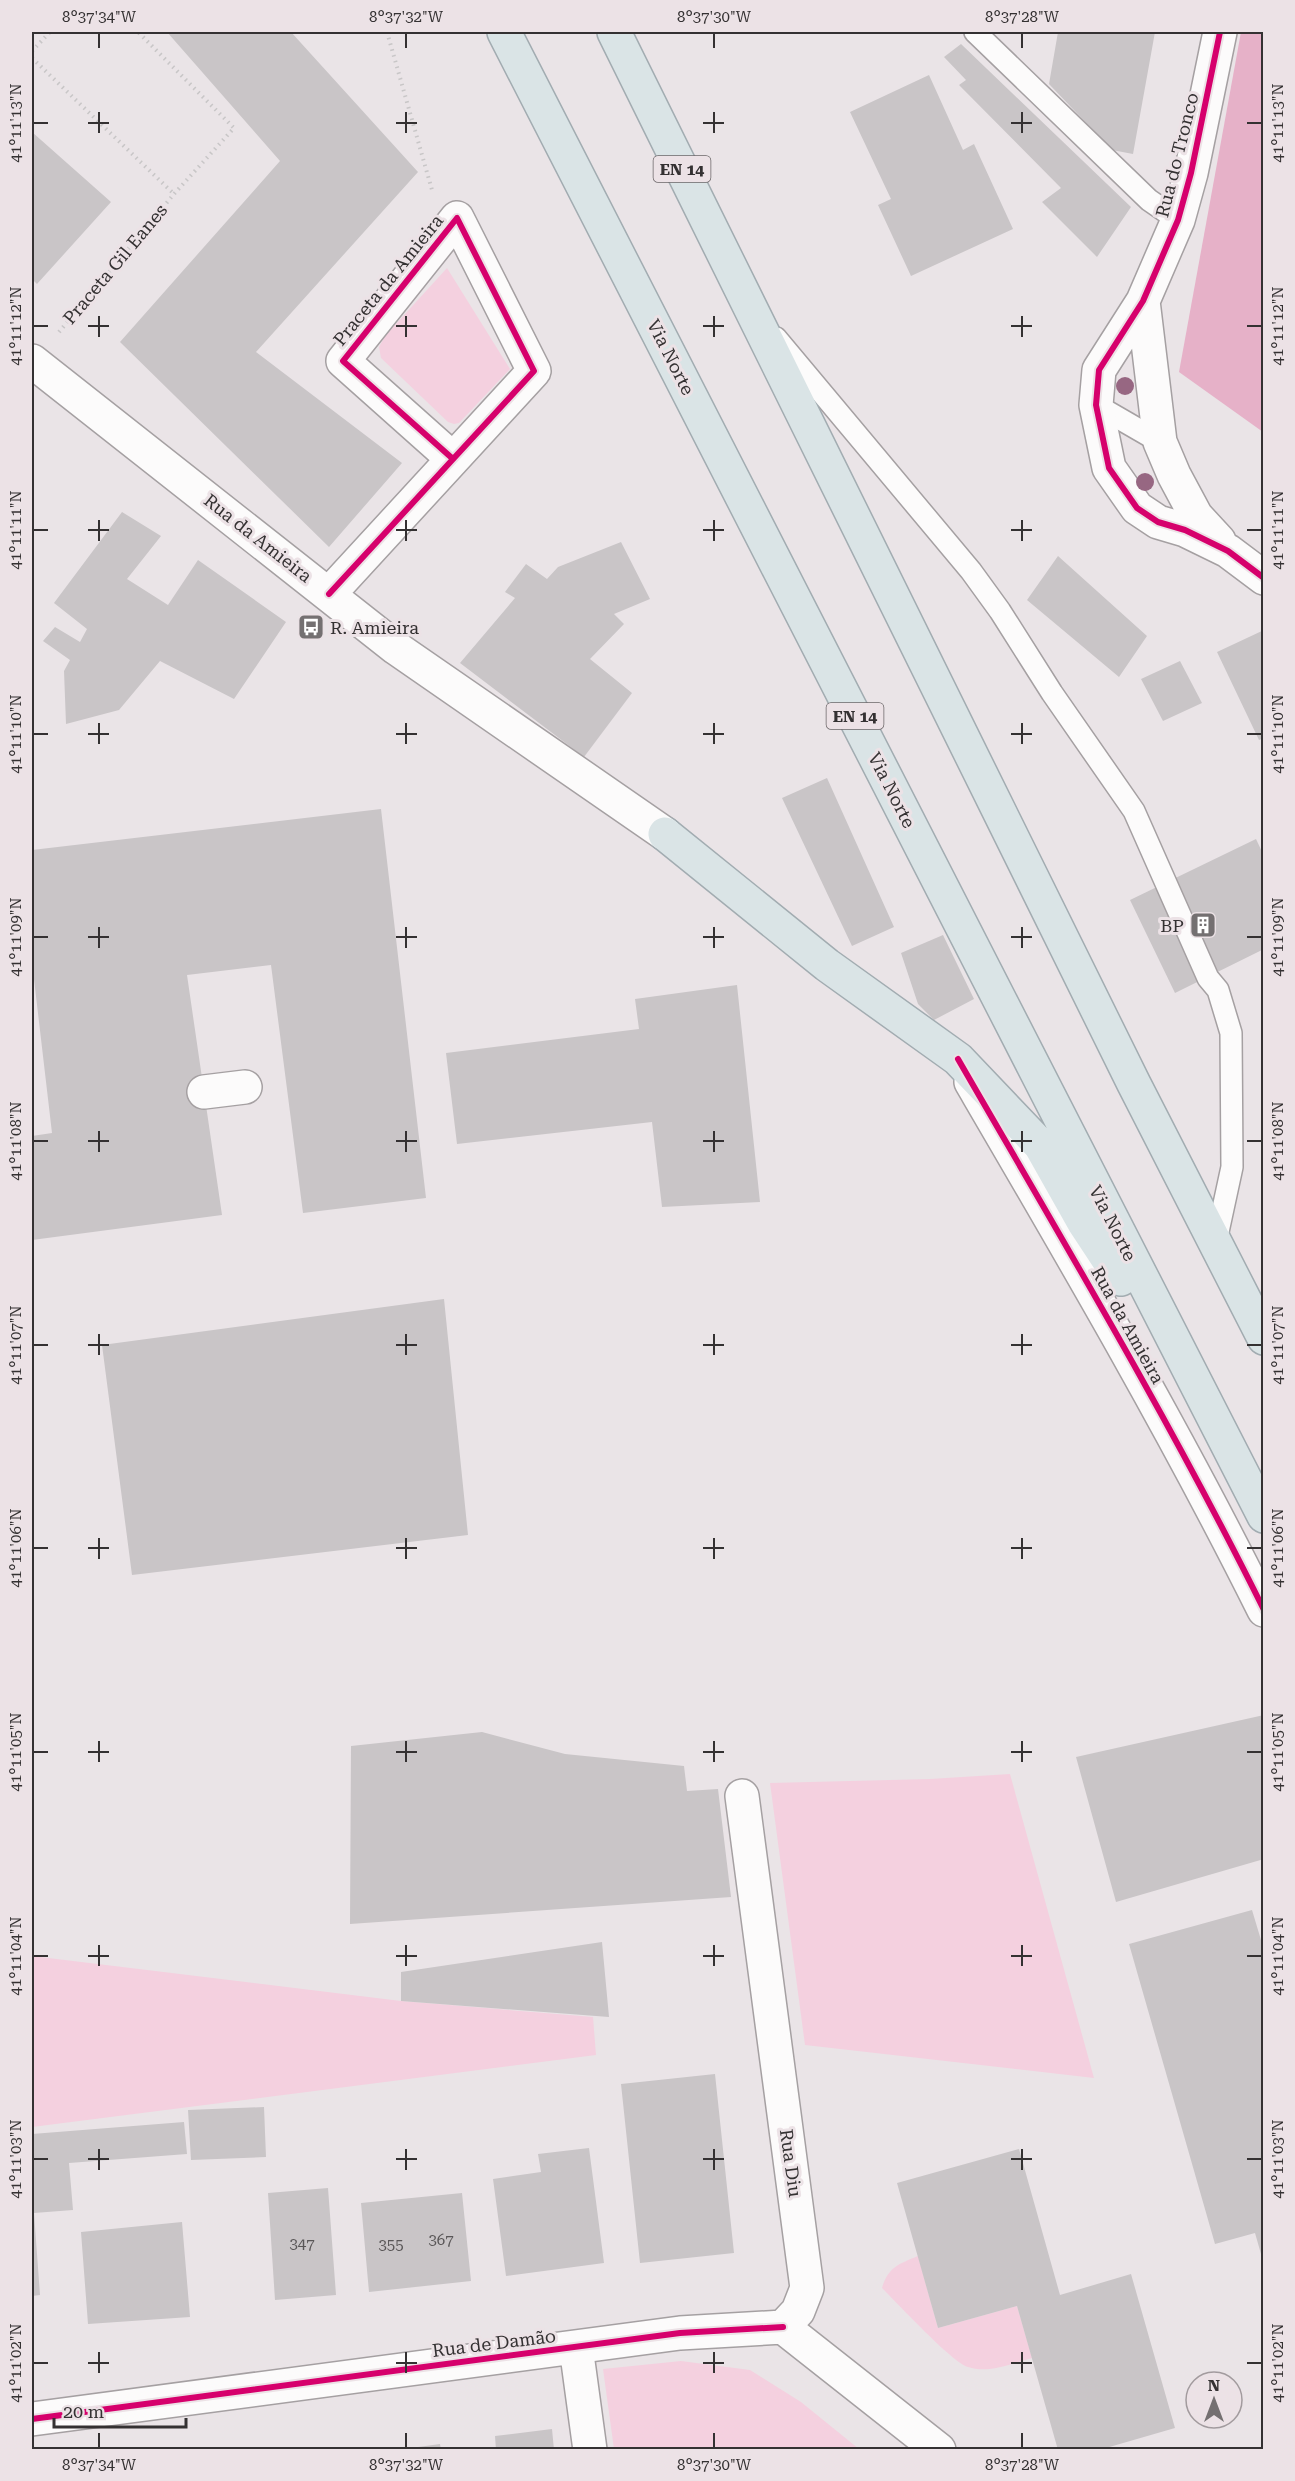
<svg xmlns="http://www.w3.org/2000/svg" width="1295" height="2481" viewBox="0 0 1295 2481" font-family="'Roboto Serif',serif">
<rect width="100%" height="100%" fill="#eae4e7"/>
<path fill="#f4d0df" d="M447,268L510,369L459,423L454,424L448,422L381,358L379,347L385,336Z
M1010,1774L1094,2078L805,2045L770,1783L930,1779Z
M32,1956L401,2001L593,2017L596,2055L32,2127Z
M918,2256L938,2328L1017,2306L1032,2358C1013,2363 989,2374 968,2367C953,2363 897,2303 882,2288C888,2267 899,2264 918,2256Z
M681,2361L750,2370L801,2402L859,2449H614L603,2369Z"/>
<path fill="#e6b1c8" d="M1241,32H1263V432L1179,372Z"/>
<path fill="#c9c5c7" d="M167,32H291L418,172L256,352L402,463L329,547L120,342L280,161Z
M1058,32H1155L1133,154L1112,150L1049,84Z
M961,44L1131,207L1097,257L1042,202L1061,188L959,85L966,80L944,57Z
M929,75L963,150L974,144L1013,229L911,276L878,205L891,199L850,112Z
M32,132L111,202L37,284L32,279Z
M122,512L161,536L127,579L168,605L198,560L286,622L234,699L160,661L119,710L66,724L64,671L70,660L43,641L55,627L80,642L87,629L54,603Z
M621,542L650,599L614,614L624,624L590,659L632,693L584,757L460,663L515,598L505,592L526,564L547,579L558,567Z
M1058,556L1147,636L1119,677L1027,600Z
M1264,630V738L1259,740L1217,652Z
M1180,661L1202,703L1163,721L1141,679Z
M827,778L894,927L852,946L782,798Z
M381,809L426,1198L303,1213L271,965L187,975L222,1215L32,1240V1136L52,1133L32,962V850Z
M1256,839L1264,856V949L1175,993L1130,900Z
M943,935L974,999L934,1020L918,1004L901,953Z
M737,985L760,1202L662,1207L652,1122L457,1144L446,1053L639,1029L635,999Z
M444,1299L468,1535L132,1575L102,1345Z
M1264,1715V1859L1116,1902L1076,1757Z
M482,1732L565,1754L684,1766L687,1791L718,1789L731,1897L350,1924L351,1746Z
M1252,1910L1264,1950L1263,2261L1255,2233L1215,2244L1129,1944Z
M602,1942L609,2017L401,2001V1972Z
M715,2074L734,2253L640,2263L621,2084Z
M264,2107L266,2157L191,2160L188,2110Z
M184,2122L187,2154L69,2163L73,2210L34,2213L40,2295L32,2296V2134Z
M589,2148L604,2263L506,2276L493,2179L541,2172L538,2154Z
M1019,2149L1060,2295L1131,2274L1175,2428L1099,2450H1058L1017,2306L938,2328L897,2183Z
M328,2188L336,2295L275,2300L268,2193Z
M462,2193L471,2281L369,2292L361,2203Z
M182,2222L190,2317L88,2324L81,2232Z
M552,2429L554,2450H496L495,2436Z
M440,2444L441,2450H411V2448Z"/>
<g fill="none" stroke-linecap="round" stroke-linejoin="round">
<defs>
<path id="service" d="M975,32L1149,200L1178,220
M776,338L971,571L1000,611L1052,693L1134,811L1208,978L1218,990L1231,1033L1232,1167L1216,1241
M1096,405L1160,442"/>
<path id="minor" d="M1220,32L1191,173L1178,220L1143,301L1099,370L1096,405L1109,468L1137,508L1158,522L1185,530L1228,551L1264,578
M1143,301L1160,442L1174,475L1196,516L1219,541
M32,361L396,648L665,834
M329,594L534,371L457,218L343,361L453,459
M971,1082C1072,1255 1174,1429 1264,1610
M204,1092L245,1087
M742,1796L807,2288L798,2311L783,2327
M783,2327L939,2450
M576,2347L590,2450
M32,2419L680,2333L783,2327"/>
<path id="trunk" d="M504,32L1264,1516
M614,32L1134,1084L1264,1338
M665,834L827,965L958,1059L1040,1145L1084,1223L1121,1279"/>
</defs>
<use href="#service" stroke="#a5a0a2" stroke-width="24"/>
<use href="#minor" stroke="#a5a0a2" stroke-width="36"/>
<use href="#trunk" stroke="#a2acb1" stroke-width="36"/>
<path stroke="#c8c6c7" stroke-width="4" stroke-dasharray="1.5 4.5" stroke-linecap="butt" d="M387,32L432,190
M32,51L50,32
M32,58L174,194
M59,332L174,194L234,128L138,32"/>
<use href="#service" stroke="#fcfbfb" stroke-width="21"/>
<use href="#minor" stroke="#fcfbfb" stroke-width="33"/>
<use href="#trunk" stroke="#dae4e6" stroke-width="33"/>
<defs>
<path id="cycleway" d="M1220,32L1191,173L1178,220L1143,301L1099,370L1096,405L1109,468L1137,508L1158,522L1185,530L1228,551L1264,578
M329,594L534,371L457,218L343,361L453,459
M958,1059C1063,1241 1171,1422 1264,1610
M32,2419L680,2333L783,2327"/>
</defs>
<use href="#cycleway" stroke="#ece2e6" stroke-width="10"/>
<use href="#cycleway" stroke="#d6006c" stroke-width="6"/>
</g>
<g fill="#976782">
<circle cx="1125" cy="386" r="9"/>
<circle cx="1145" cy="482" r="9"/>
</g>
<path fill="none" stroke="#343132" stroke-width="2" d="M99,33V48M406,33V48M714,33V48M1022,33V48M99,112V133M406,112V133M714,112V133M1022,112V133M33,123H48M88,123H109M396,123H417M703,123H724M1011,123H1032M1247,123H1262M99,316V337M406,316V337M714,316V337M1022,316V337M33,326H48M88,326H109M396,326H417M703,326H724M1011,326H1032M1247,326H1262M99,520V541M406,520V541M714,520V541M1022,520V541M33,530H48M88,530H109M396,530H417M703,530H724M1011,530H1032M1247,530H1262M99,723V744M406,723V744M714,723V744M1022,723V744M33,734H48M88,734H109M396,734H417M703,734H724M1011,734H1032M1247,734H1262M99,927V948M406,927V948M714,927V948M1022,927V948M33,937H48M88,937H109M396,937H417M703,937H724M1011,937H1032M1247,937H1262M99,1131V1152M406,1131V1152M714,1131V1152M1022,1131V1152M33,1141H48M88,1141H109M396,1141H417M703,1141H724M1011,1141H1032M1247,1141H1262M99,1334V1355M406,1334V1355M714,1334V1355M1022,1334V1355M33,1345H48M88,1345H109M396,1345H417M703,1345H724M1011,1345H1032M1247,1345H1262M99,1538V1559M406,1538V1559M714,1538V1559M1022,1538V1559M33,1548H48M88,1548H109M396,1548H417M703,1548H724M1011,1548H1032M1247,1548H1262M99,1741V1762M406,1741V1762M714,1741V1762M1022,1741V1762M33,1752H48M88,1752H109M396,1752H417M703,1752H724M1011,1752H1032M1247,1752H1262M99,1945V1966M406,1945V1966M714,1945V1966M1022,1945V1966M33,1956H48M88,1956H109M396,1956H417M703,1956H724M1011,1956H1032M1247,1956H1262M99,2149V2170M406,2149V2170M714,2149V2170M1022,2149V2170M33,2159H48M88,2159H109M396,2159H417M703,2159H724M1011,2159H1032M1247,2159H1262M99,2352V2373M406,2352V2373M714,2352V2373M1022,2352V2373M33,2363H48M88,2363H109M396,2363H417M703,2363H724M1011,2363H1032M1247,2363H1262M99,2433V2448M406,2433V2448M714,2433V2448M1022,2433V2448"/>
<defs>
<symbol id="bus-square" viewBox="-11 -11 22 22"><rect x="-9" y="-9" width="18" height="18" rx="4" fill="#747071" stroke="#ece2e6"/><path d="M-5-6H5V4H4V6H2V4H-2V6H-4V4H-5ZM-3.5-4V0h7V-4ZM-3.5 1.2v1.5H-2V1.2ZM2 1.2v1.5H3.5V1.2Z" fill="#fff"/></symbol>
<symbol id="building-square" viewBox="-11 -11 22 22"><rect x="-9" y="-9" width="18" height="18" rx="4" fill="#747071" stroke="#ece2e6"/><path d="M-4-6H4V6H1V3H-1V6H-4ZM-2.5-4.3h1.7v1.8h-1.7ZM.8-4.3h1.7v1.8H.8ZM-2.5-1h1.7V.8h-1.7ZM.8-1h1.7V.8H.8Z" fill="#fff"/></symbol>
</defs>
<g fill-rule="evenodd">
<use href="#bus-square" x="296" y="612" width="30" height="30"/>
<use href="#building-square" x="1188" y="910" width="30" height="30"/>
</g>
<g text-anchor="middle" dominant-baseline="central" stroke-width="6" stroke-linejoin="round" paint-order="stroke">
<g font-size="15" fill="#595657">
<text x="441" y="2240">367</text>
<text x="302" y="2244">347</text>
<text x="391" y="2245">355</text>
</g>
<g fill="#ece2e6" stroke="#6b6668" stroke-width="1.5">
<rect x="653.5" y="156" width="57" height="26" rx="4.5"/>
<rect x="826.5" y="703" width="57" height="26" rx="4.5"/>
</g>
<g font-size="16" font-weight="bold" fill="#343132">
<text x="682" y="169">EN 14</text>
<text x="855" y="716">EN 14</text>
</g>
<g font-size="18" fill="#343132" stroke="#ece2e6">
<text transform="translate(1177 155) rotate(-76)">Rua do Tronco</text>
<text transform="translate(115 264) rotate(-50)">Praceta Gil Eanes</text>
<text transform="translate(388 280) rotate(-51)">Praceta da Amieira</text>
<text transform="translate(671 357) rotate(63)">Via Norte</text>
<text transform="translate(258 538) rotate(38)">Rua da Amieira</text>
<text transform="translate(892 790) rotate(63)">Via Norte</text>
<text transform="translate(1113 1223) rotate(63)">Via Norte</text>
<text transform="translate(1128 1325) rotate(61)">Rua da Amieira</text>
<text transform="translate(791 2163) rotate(82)">Rua Diu</text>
<text transform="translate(494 2343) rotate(-7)">Rua de Damão</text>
</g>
<g font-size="18" fill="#343132" stroke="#ece2e6" text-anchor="start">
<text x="330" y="627">R. Amieira</text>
<text x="1184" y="925" text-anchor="end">BP</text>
</g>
</g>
<rect width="1295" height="2481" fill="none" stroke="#ece2e6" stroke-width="66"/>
<g transform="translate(1214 2400)"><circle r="28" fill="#ece2e6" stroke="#a29b9e" stroke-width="1.5"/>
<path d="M0-4.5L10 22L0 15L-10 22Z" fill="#747071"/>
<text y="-9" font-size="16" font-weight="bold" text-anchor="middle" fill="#343132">N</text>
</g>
<path d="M54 2418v9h132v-9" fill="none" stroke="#343132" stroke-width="3"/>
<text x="63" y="2418" font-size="18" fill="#343132" stroke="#ece2e6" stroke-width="4.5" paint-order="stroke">20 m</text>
<rect x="33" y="33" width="1229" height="2415" fill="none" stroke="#343132" stroke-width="2"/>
<g font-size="15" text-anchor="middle" fill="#343132">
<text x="99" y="22">8°37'34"W</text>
<text x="406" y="22">8°37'32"W</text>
<text x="714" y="22">8°37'30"W</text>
<text x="1022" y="22">8°37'28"W</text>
<text transform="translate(16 123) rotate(-90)" y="5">41°11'13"N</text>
<text transform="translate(1278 123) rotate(-90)" y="5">41°11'13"N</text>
<text transform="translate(16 326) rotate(-90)" y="5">41°11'12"N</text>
<text transform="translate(1278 326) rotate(-90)" y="5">41°11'12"N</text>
<text transform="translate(16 530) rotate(-90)" y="5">41°11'11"N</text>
<text transform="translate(1278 530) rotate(-90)" y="5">41°11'11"N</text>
<text transform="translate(16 734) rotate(-90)" y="5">41°11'10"N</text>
<text transform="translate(1278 734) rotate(-90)" y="5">41°11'10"N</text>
<text transform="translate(16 937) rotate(-90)" y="5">41°11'09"N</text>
<text transform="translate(1278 937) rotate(-90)" y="5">41°11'09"N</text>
<text transform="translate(16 1141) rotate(-90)" y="5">41°11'08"N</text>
<text transform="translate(1278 1141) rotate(-90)" y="5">41°11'08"N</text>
<text transform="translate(16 1345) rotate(-90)" y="5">41°11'07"N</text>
<text transform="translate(1278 1345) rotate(-90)" y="5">41°11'07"N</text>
<text transform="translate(16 1548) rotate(-90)" y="5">41°11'06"N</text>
<text transform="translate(1278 1548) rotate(-90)" y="5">41°11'06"N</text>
<text transform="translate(16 1752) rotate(-90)" y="5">41°11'05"N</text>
<text transform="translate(1278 1752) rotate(-90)" y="5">41°11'05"N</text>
<text transform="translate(16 1956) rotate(-90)" y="5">41°11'04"N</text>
<text transform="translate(1278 1956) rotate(-90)" y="5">41°11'04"N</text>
<text transform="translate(16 2159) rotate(-90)" y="5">41°11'03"N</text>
<text transform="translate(1278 2159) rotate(-90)" y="5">41°11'03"N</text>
<text transform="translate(16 2363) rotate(-90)" y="5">41°11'02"N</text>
<text transform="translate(1278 2363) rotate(-90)" y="5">41°11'02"N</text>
<text x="99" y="2470">8°37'34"W</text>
<text x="406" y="2470">8°37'32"W</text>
<text x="714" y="2470">8°37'30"W</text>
<text x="1022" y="2470">8°37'28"W</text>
</g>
</svg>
